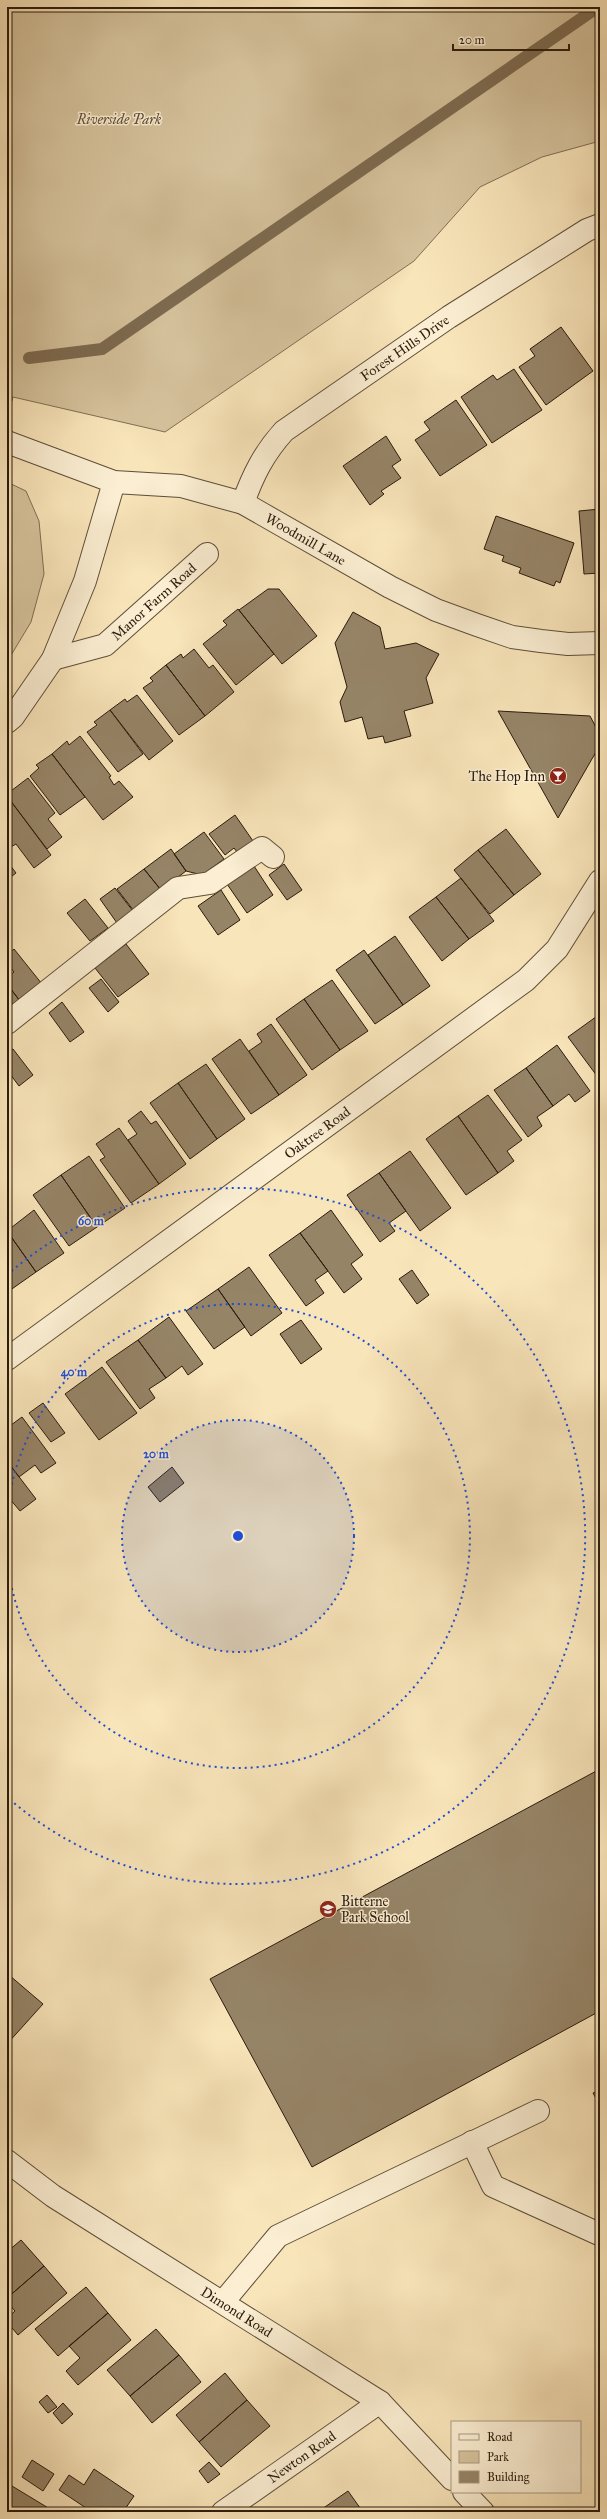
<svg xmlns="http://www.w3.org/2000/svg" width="607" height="2519" viewBox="0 0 607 2519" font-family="'IM FELL Great Primer',serif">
<rect width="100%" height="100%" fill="#f9e5ba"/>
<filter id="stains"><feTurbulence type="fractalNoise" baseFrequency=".005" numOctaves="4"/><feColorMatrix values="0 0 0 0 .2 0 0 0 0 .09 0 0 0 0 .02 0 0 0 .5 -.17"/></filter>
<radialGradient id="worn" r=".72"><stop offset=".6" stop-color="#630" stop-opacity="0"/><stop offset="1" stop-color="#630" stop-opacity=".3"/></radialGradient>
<path fill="#d6c39d" stroke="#806f55" d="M7,7H600V141L542,157L480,187L414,261L165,432L13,397L7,419Z
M7,482L26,491L39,521L44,574L31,622L7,662Z"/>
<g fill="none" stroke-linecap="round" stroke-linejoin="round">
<path stroke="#7d6b51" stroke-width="12" d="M29,358L102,349L598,7"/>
</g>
<path fill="#968467" stroke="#2b1b0d" d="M561,327L593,371L546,405L519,367L535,356L530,349Z
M514,369L542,410L492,443L461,397L493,375L497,380Z
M456,400L487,445L440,476L415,440L430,430L424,422Z
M386,436L401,460L392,466L401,478L381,491L384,494L370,505L343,466Z
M600,509V573L584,574L579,511Z
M496,516L574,543L560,583L556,581L554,586L519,573L521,568L502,561L504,556L484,549Z
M268,589H279L317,636L282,664L239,610Z
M238,609L274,654L236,685L203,644L227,625L223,621Z
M353,612L380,627L385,649L416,643L439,654L426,678L433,703L404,711L411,736L385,743L383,736L368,739L362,717L345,722L340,702L347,687L335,643Z
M194,649L209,668L213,665L234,692L205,716L166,665L181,654L183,658Z
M166,665L205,716L179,735L143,688L153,681L150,678Z
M137,695L173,741L149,760L110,710L125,699L127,702Z
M110,710L143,754L118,772L87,732L97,725L94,722Z
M498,711L590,716L600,735V745L558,818Z
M80,736L111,776L109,777L114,785L119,781L133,797L103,820L52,754L67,741L69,745Z
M52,754L85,797L60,815L30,776L39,768L36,765Z
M28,778L55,813L48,819L62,837L47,849L7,796V794Z
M7,796L51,855L34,868L16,844L9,848L7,845Z
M235,815L253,841L237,852L234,848L225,855L209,834Z
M506,829L541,874L514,895L478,850Z
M204,832L224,859L202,875L186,871L174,854Z
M171,849L186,871L161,890L144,869Z
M478,850L514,895L490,914L454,870Z
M7,861L16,873L7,880Z
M284,864L302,890L287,900L269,875Z
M254,866L273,895L247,913L227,884Z
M144,869L161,890L134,911L117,889Z
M461,878L494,921L469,939L436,897Z
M115,888L133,911L117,923L100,899Z
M221,890L240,920L218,935L198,906Z
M436,897L469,939L442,961L409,917Z
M85,899L108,928L90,941L67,913Z
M395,936L430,986L403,1005L368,955Z
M126,944L149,974L118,997L95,968Z
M14,949L42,984L20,1001L7,984V978L14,972L7,963V955Z
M364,950L403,1005L375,1024L336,970Z
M101,979L119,1002L108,1012L89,988Z
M332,980L368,1031L340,1050L304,999Z
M7,984L20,1001L7,1011Z
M304,999L340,1050L312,1070L276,1019Z
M62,1002L84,1032L70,1042L49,1013Z
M600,1014V1080L568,1037Z
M271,1024L307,1075L279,1095L249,1051L262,1042L257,1034Z
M240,1039L279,1095L251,1114L212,1059Z
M557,1045L590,1091L575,1102L569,1094L553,1106L526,1068Z
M13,1049L33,1075L19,1086L7,1070V1053Z
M206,1064L245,1119L217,1139L178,1083Z
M526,1068L553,1106L537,1117L542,1126L528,1137L494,1090Z
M178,1083L217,1139L190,1159L150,1103Z
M488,1095L522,1140L507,1151L514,1161L498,1173L458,1116Z
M141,1111L151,1124L156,1121L186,1164L159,1184L128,1140L137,1134L128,1121Z
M458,1116L498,1173L466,1195L426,1139Z
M119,1128L159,1184L131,1203L100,1160L105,1157L96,1144Z
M410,1151L451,1208L420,1231L379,1173Z
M89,1156L125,1208L97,1227L61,1175Z
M379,1173L406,1211L389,1223L395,1231L380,1242L347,1195Z
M61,1175L97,1227L69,1246L33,1195Z
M34,1210L64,1253L36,1272L7,1231Z
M331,1210L363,1255L351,1264L362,1279L344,1293L300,1233Z
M7,1231L36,1272L9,1291L7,1289Z
M300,1233L328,1271L315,1280L324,1293L306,1306L269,1255Z
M249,1267L282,1313L251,1336L218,1289Z
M412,1270L429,1295L417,1304L399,1279Z
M218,1289L245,1327L214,1349L186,1311Z
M169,1317L203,1364L188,1375L182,1366L166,1378L138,1340Z
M301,1320L322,1349L301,1364L280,1334Z
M138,1340L166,1378L149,1389L155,1398L140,1409L106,1362Z
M102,1367L137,1413L99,1440L65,1394Z
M43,1403L65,1433L51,1442L29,1413Z
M22,1417L56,1463L41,1473L35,1465L19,1477L7,1461V1428Z
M7,1461L36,1499L20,1511L9,1498L7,1500Z
M172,1467L184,1483L160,1502L148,1487Z
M600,1769V2011L312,2167L210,1979Z
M9,1975L43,2004L7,2044V1977Z
M600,2090V2106L593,2093Z
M21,2240L44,2266L7,2298V2252Z
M44,2266L67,2293L18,2335L7,2322V2318L15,2311L7,2302V2298Z
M86,2287L108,2313L58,2356L35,2329Z
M108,2313L131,2340L78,2385L66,2371L80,2358L69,2346Z
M156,2329L179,2355L130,2396L107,2370Z
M179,2355L201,2382L152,2423L130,2396Z
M225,2373L247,2400L199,2442L176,2415Z
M47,2395L57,2407L48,2413L39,2402Z
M247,2400L270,2426L221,2467L199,2442Z
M63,2403L73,2414L62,2424L53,2413Z
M32,2460L54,2474L43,2491L22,2477Z
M209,2462L220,2474L208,2483L199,2471Z
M94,2469L134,2496L123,2512H92L59,2490L69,2475L84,2485Z
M7,2483L55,2512H7Z
M348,2491L363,2512H323L322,2509Z"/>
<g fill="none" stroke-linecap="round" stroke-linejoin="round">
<defs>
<g id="minor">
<path id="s1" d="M7,442L114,482L181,486L243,503L390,587L436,610L477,625L512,637L541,641L568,644L600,643"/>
<path id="s2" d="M243,503C253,475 264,453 284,431L449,317L587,230L600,225"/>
<path id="s3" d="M53,659L105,645L207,554"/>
<path d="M7,722L13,717L53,659L85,581L114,482"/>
<path d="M7,1023L178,888L210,883L262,848L273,857"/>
<path id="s4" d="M7,1359L526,980L557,949L600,881"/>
<path d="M472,2142L493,2186L599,2234"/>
<path id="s5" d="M7,2161L53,2196L380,2402L452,2479"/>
<path d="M223,2302L278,2236L538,2111"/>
<path d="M464,2492L483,2512"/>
<path id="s6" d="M223,2512L380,2402"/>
</g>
</defs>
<use href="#minor" stroke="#5e4e38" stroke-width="24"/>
<use href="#minor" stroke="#fbeed2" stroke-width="22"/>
</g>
<circle cx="238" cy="1536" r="116" fill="#1d4ed8" fill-opacity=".12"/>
<g fill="none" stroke="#1d4ed8" stroke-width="2" stroke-dasharray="2 4">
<circle cx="238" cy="1536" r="116"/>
<path d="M7 1514A232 232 0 1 1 7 1558"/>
<path d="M7 1275A348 348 0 1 1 7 1797"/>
</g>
<defs>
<symbol id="bar-disc" viewBox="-11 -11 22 22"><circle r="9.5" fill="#8f2418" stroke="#fbeed2"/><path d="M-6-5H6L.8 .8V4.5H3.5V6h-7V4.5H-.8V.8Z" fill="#fff"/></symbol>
<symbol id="school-disc" viewBox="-11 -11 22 22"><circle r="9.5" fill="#8f2418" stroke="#fbeed2"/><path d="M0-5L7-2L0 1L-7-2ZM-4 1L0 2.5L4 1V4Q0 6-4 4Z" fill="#fff"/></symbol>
</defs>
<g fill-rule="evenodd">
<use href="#bar-disc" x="548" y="766" width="20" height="20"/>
<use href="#school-disc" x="318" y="1899" width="20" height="20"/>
</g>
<g text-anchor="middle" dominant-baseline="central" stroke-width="3" stroke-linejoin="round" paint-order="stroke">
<g font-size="14" font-style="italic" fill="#5e4d38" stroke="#fbeed2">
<text x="119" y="119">Riverside Park</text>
</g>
<g font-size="14" fill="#2b1b0d" stroke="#fbeed2">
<text stroke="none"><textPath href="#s2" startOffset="230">Forest Hills Drive</textPath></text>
<text stroke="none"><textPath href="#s1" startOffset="318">Woodmill Lane</textPath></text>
<text stroke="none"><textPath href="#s3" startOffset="119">Manor Farm Road</textPath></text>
<text stroke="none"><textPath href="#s4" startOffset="384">Oaktree Road</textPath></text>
<text stroke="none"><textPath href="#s5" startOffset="275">Dimond Road</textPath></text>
<text stroke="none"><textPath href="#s6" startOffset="96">Newton Road</textPath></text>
</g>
<g font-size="14" fill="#2b1b0d" stroke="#fbeed2" text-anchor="end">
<text x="545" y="776">The Hop Inn</text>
<text x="341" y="1901" text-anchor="start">Bitterne<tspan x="341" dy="16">Park School</tspan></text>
</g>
</g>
<circle cx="238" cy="1536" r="6" fill="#1d4ed8" stroke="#fbeed2" stroke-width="2"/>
<g font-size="12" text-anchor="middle" font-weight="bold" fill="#1d4ed8" stroke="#fbeed2" stroke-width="3" stroke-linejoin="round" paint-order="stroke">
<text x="91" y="1225">60 m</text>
<text x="74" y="1376">40 m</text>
<text x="156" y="1458">20 m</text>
</g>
<rect width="607" height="2519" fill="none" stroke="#f9e5ba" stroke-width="24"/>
<rect x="8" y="8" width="591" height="2503" fill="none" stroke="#2b1b0d" stroke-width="2"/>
<rect x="12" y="12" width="583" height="2495" fill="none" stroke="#2b1b0d"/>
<rect x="451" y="2421" width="130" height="72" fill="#fbeed2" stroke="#a89a83"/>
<rect x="459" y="2434" width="20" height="6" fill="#fbeed2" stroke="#a89a83"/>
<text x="487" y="2441" font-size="12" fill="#2b1b0d">Road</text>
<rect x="459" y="2451" width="20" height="12" fill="#d6c39d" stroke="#a89a83"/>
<text x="487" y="2461" font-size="12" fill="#2b1b0d">Park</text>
<rect x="459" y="2471" width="20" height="12" fill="#968467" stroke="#a89a83"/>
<text x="487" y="2481" font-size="12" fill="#2b1b0d">Building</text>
<path d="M453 44v6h116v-6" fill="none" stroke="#2b1b0d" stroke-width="2"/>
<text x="459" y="44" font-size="12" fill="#2b1b0d" stroke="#fbeed2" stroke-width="3" paint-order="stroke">20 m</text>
<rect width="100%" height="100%" filter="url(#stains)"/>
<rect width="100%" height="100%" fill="url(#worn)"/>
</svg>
